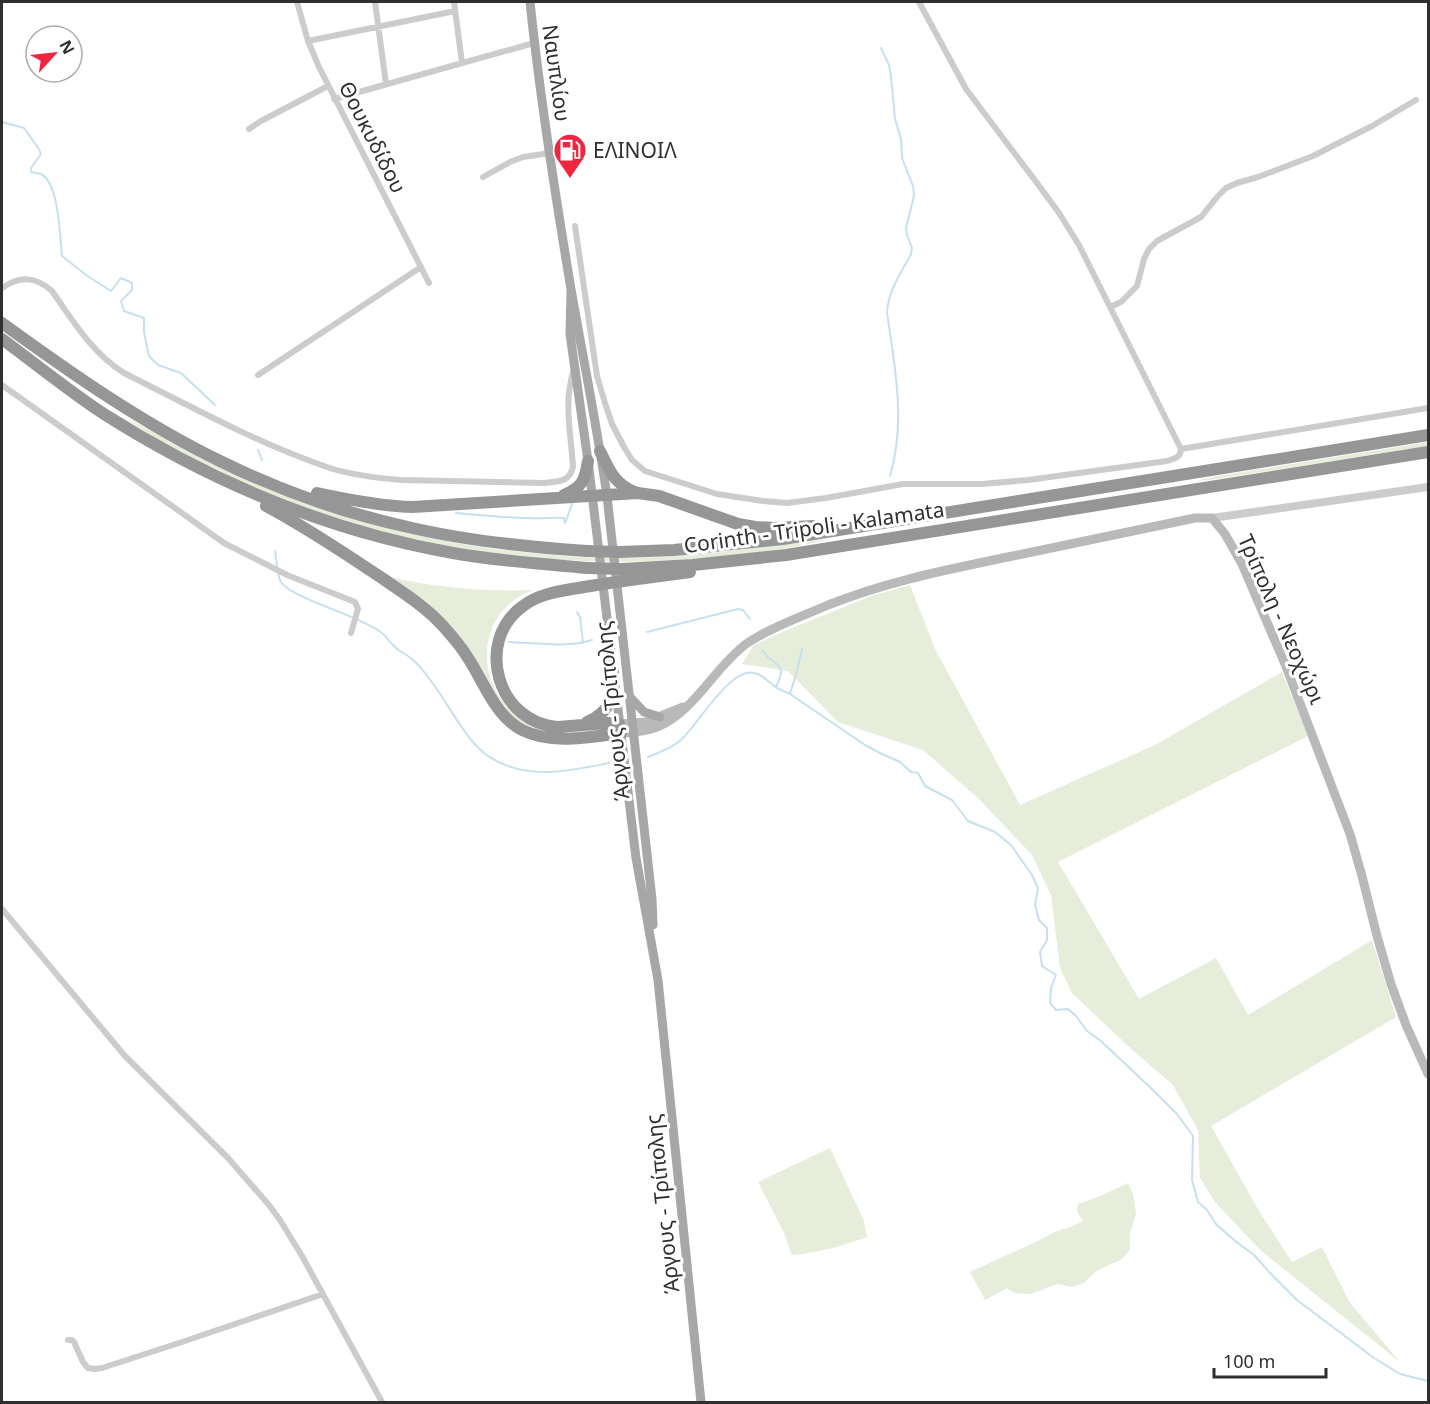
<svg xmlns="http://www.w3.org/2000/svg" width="1430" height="1404" viewBox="0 0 1430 1404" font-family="'Noto Sans',sans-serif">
<rect width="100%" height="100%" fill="#fff"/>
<path fill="#e6eddb" d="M122,416C170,439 215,468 264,487C359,525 453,548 555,555C577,557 600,559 623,558C693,557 762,547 831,539C790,549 748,554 706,558C551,571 406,550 262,491C213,471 165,447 122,416Z
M1428,442V446L1218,479L1196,481L1217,476Z
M384,576C434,587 482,592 533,590C526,593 519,596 513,601C482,624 479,671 502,700C506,706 515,715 522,718C529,720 538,720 545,720C565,722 585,725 604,727L605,732L576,735L539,732L516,720L506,714L469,656Z
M910,585L935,649L1020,805L1155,745L1282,672L1308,736L1058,862L1139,999L1216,958L1248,1015L1372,940L1396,1017L1211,1126L1259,1211L1292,1262L1322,1247L1350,1303L1400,1362L1260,1250L1215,1202L1200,1178L1198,1130L1173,1085L1127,1045L1072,993L1060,968L1051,895L1032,855L979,799L923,750L838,722L788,671L742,664L754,645L787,630L874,595Z
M830,1148L864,1221L867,1237C842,1246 818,1253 792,1255L784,1233L758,1182Z
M1128,1183L1133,1194L1136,1214L1130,1233V1250L1121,1260L1109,1265L1095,1272L1084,1283L1071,1287L1058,1284L1030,1294L1014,1293L1007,1288L985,1300L970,1272L1038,1241L1055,1232L1073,1226L1083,1221L1077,1211L1078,1204L1098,1197Z"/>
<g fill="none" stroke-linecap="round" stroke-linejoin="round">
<path stroke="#c6e1ee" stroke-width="2" d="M881,48L889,65L891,77L895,119L901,139L902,158L913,186L914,196L906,228L907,235L912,248L911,254C901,273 888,291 887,313C895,367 906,423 890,476
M2,122L24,128L39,149L41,154L31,168V172C32,172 40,174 41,174C59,183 60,237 62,256L86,275L111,291L121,278L132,283V290L121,301L124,311L144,318V332L149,356L158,365L181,373L215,405
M258,450L262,460
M456,513C481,515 505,518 530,518C541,519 553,517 564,518L565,523
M566,521L572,504
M275,551C277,560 276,573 281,582C292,599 361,616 382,633C387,637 390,643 395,647C400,652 408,655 413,660C420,666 426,674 431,681C449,704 467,745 493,759C529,780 571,771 609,763
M577,612L580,617L583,643
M647,632L738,609L743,610L750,619
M509,642C535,643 568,648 592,640
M762,650C774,668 789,661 776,687
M790,694L797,671L802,649
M648,757C658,753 672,748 681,740C697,726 730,667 754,673C764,675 769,683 777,688C781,690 786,692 790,694L865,745L880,753L900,762L911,772L918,773L925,786L952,800L968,821L995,832L1011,845L1032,875L1038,888L1035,905L1039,920L1047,928V940L1040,952L1042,966L1056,975L1051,988L1050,1003L1056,1010L1068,1009L1076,1016L1087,1031L1101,1041L1156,1093L1177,1114L1193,1136L1192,1180L1198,1202L1207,1210L1216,1224L1234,1240L1254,1255L1269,1272L1297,1300L1374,1358L1400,1374L1428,1381"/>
<path stroke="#ccc" stroke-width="6" d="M297,2L308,41L319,67L429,283
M375,2L386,84
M454,2L462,63
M308,41L455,11
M334,99L534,43
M249,129L261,121L328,86
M483,177L510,162L523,157L550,153
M575,226L597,376L605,403L612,424L624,447L632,460L645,471L717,494L763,501L787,503L826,498L903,484H982L1028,480L1167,461C1174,459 1181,457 1181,449L1079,245L1059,213L1040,187L966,89L919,2
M2,288C20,276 35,276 52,291C73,321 92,353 124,373C190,406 255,442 324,466C348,475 376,478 401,480L544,483C558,481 569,483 573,467C571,432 563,403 574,369
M1110,307L1121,302L1137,286L1144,259L1149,249L1157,241L1201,217L1217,197L1226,188L1237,183L1258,177L1313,156L1372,126L1416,100
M258,375L421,267
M2,385L224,543L287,575L355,602L358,609L351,633
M1181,449L1428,408
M2,909L125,1056L228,1158L269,1205L280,1220L302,1256L382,1402
M68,1340H72L74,1342L83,1362L88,1368L95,1369L102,1368L182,1342L323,1294"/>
<path stroke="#ccc" stroke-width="8" d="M1212,518L1428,487"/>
<path stroke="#b9b9b9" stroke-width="9" d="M619,724L646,722L683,707
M625,733C636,732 647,731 657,727C693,713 715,667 746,644C767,629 803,616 828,605C888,581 946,570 1008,557C1071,544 1133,531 1195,518H1212L1225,534L1242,564L1285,664L1350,834L1362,876L1377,936L1391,984L1406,1025L1428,1074"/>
<path stroke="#a7a7a7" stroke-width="9" d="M530,2C540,98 555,194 571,289C583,358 597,426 607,496L652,899L653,925
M571,291L570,334L588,461L636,858L658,980L701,1402
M629,696L644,712L660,717"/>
<path stroke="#969696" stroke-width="12" d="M2,323C71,373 142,423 220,461C279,490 344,513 408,527C467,541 527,547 587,551
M2,339C36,364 69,391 104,414C211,482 328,531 453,553C497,561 543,564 588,568
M600,451C610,472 615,485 637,493
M317,493C349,500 380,506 413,507L638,493L659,496L738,524L755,527L775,528L814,526
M564,495C582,487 585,481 588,461
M266,506C306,527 344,553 382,578C403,593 425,606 443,626C452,636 461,646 468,658C484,682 495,716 522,730C552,745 589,737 621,733
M620,552L674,550L783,539L1428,435
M622,569L693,565L786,555L1428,452
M623,581L690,572
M590,586C568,590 541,592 523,606C474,641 497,723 558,727L607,723L619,724
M587,722C612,712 613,695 613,671"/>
<path stroke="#969696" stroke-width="12" d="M587,551L620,552
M588,568L622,569
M590,586L623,581"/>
</g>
<defs>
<symbol id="fuel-pin" viewBox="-11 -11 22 30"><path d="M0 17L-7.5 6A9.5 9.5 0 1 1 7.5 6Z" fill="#f02641" stroke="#fff"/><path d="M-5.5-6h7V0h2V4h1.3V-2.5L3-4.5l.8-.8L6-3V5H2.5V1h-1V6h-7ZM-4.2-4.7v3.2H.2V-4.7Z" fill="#fff"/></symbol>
</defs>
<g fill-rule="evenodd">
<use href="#fuel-pin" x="551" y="131" width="38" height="52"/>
</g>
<g text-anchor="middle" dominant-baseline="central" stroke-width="6" stroke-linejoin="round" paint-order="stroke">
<g font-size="21" fill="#2f2f2f" stroke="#fff">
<text transform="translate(557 73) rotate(82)">Ναυπλίου</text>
<text transform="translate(373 137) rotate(63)">Θουκυδίδου</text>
<text transform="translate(814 527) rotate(-8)">Corinth - Tripoli - Kalamata</text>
<text transform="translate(1282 619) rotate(66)">Τρίπολη - Νεοχώρι</text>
<text transform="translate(612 711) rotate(-96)">Άργους - Τρίπολης</text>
<text transform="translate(662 1204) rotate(-96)">Άργους - Τρίπολης</text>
</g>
<g font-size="21" fill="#2f2f2f" stroke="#fff" text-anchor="start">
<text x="593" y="150">ΕΛΙΝΟΙΛ</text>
</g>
</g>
<rect width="1430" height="1404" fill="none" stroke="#2f2f2f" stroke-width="6"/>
<g transform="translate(54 54) rotate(63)"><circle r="28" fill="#ffffff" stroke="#acacac" stroke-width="1.5"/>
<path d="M0-4.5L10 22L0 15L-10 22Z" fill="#f02641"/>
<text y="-9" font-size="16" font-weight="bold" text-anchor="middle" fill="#2f2f2f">N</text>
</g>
<path d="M1214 1368v9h112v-9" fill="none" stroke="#2f2f2f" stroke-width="3"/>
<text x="1223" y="1368" font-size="18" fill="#2f2f2f" stroke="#ffffff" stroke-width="4.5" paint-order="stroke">100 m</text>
</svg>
